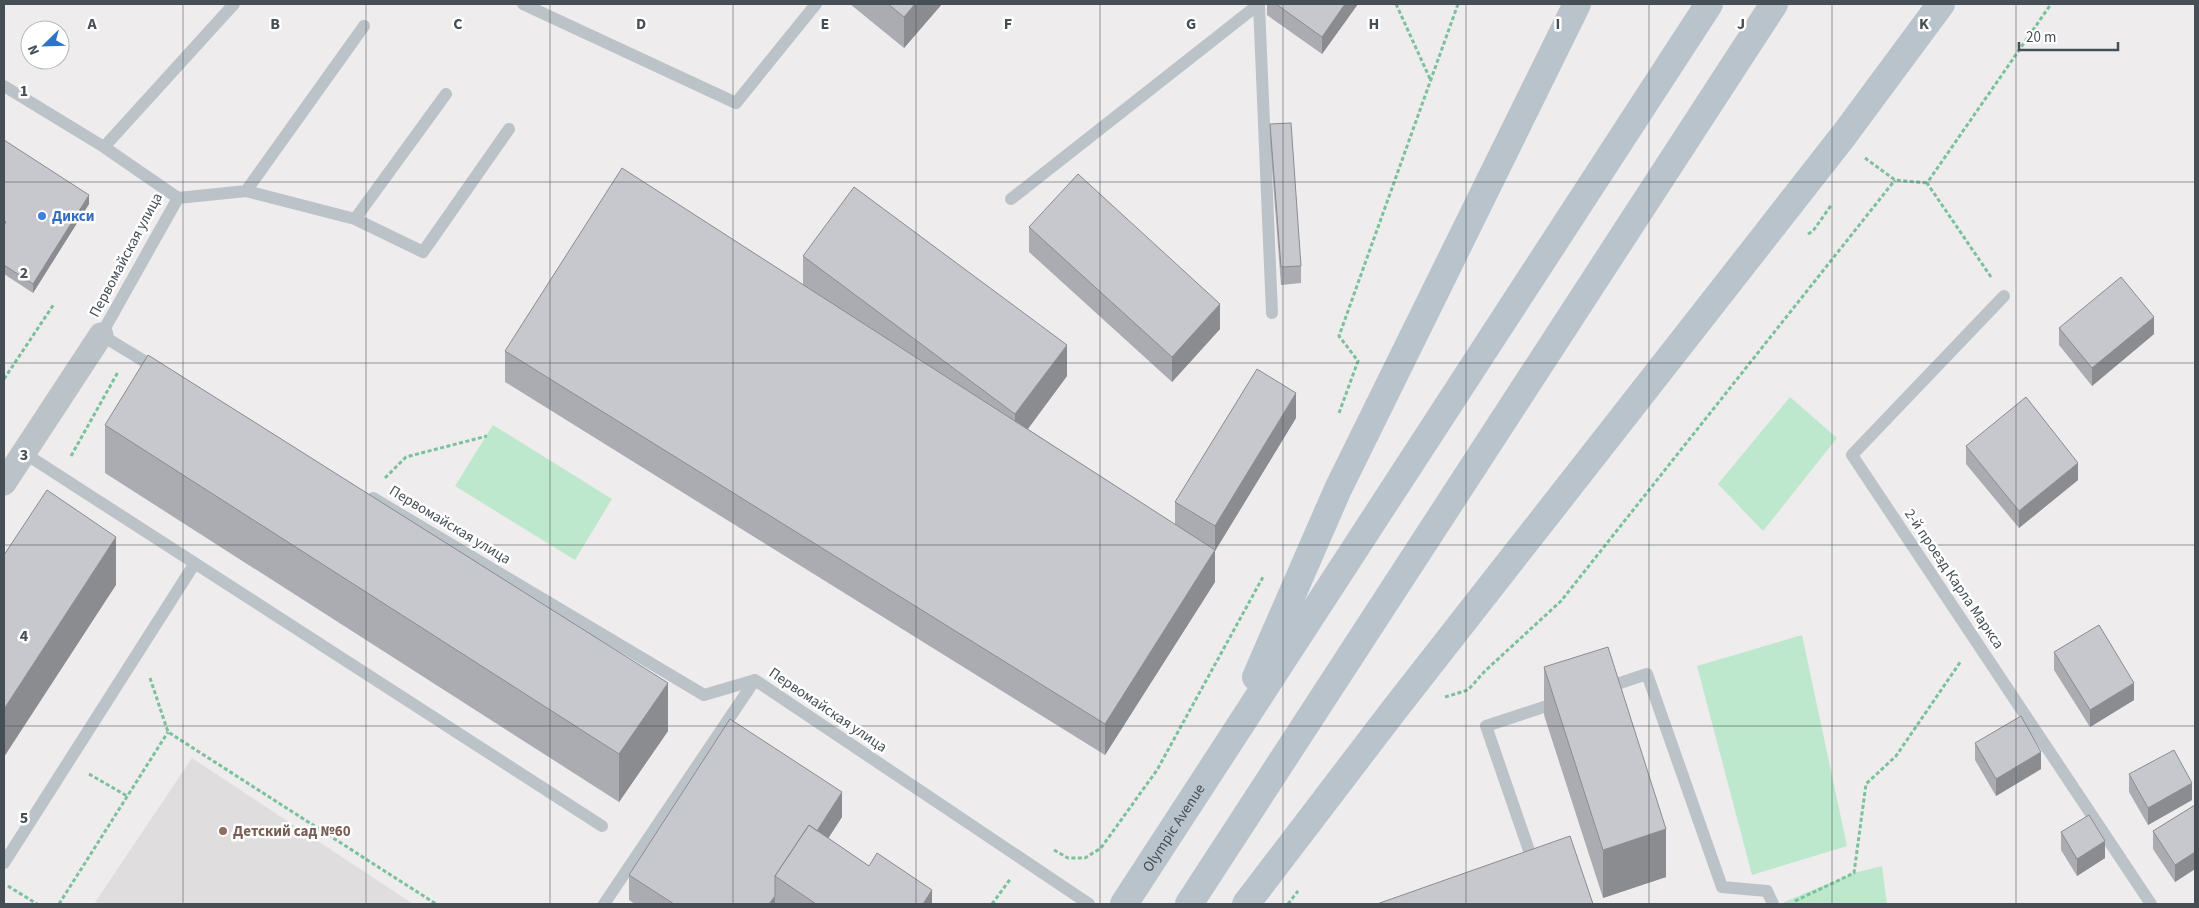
<svg xmlns="http://www.w3.org/2000/svg" width="2199" height="908" viewBox="0 0 2199 908" font-family="'Source Sans 3',sans-serif">
<rect width="100%" height="100%" fill="#eeecec"/>
<path fill="#dfdddd" d="M192,758L413,904H94Z"/>
<path fill="#bee8cd" d="M1790,397L1837,438L1763,531L1718,484Z
M493,425L612,499L575,560L455,486Z
M1802,635L1847,846L1752,875L1697,666Z
M1882,866L1887,904H1785L1784,902L1854,873Z"/>
<g fill="none" stroke-linecap="round" stroke-linejoin="round">
<path stroke="#7ac19c" stroke-width="3" stroke-dasharray="4 2.5" stroke-linecap="butt" d="M1396,4L1431,81
M1865,158L1895,180L1927,183
M1808,234L1813,231L1832,204
M1991,277L1927,183L2051,4
M4,379L54,304
M1339,413L1358,361L1339,336L1458,4
M71,456L118,372
M385,478L406,457L487,436
M150,678L168,732L436,904
M1445,697L1468,690L1485,671L1561,601L1895,180
M89,774L127,796
M1054,850L1068,858H1085L1101,848L1157,770L1263,577
M8,886L37,904
M1795,901L1854,873L1866,784L1896,756L1961,661
M59,904L168,732
M992,904L1011,878
M1288,904L1298,891"/>
<path stroke="#bbc3c9" stroke-width="12" d="M523,4L736,103L816,4
M1259,5L1272,313
M4,86L104,147L178,198L101,335L159,370
M104,147L234,4
M246,191L355,219L446,94
M178,198L246,191L364,26
M1011,199L1259,4
M355,219L423,252L509,129
M2004,296L1852,455L2151,904
M24,453L602,826
M373,498L704,695L755,680L1089,904
M1605,688L1647,674L1722,887L1767,891L1773,904
M4,863L195,563
M1534,865L1486,726L1559,702
M604,904L755,680"/>
<path stroke="#bbc3c9" stroke-width="25" d="M4,483L101,335"/>
<g stroke="#b9c3cc" stroke-width="28">
<path d="M1256,677L1338,489L1577,4"/>
<path id="s1" d="M1124,904L1709,4"/>
<path d="M1189,904L1774,4"/>
<path d="M1246,904L1394,710L1844,135L1941,4"/>
</g>
</g>
<path fill="#abacb1" d="M850,4H942L904,48Z
M1267,4H1358L1322,54L1267,15Z
M1270,124L1301,266V283L1281,285L1270,142Z
M4,140L89,204L33,293L4,274Z
M1029,227L1220,329L1172,382L1029,252Z
M803,256L1067,376L1028,429L1175,525V502L1296,418L1215,551V582L1105,755L505,382V351L803,284Z
M2059,328L2154,334L2092,386L2059,345Z
M105,425L668,731L619,802L105,473Z
M1966,446L2078,480L2019,528L1966,464Z
M2054,652L2134,700L2090,727L2054,670Z
M1544,667L1666,877L1603,898L1544,715Z
M1975,743L2041,769L1996,796L1975,760Z
M2129,774L2192,800L2148,825L2129,792Z
M2195,805V869L2175,882L2153,849V831Z
M842,817L828,838L869,866L932,904H635L629,900V875Z
M2061,832L2105,858L2077,876L2061,850Z"/>
<path fill="#8b8c90" d="M915,4H942L904,48V17Z
M1345,4H1358L1322,54V37Z
M89,195V204L33,293V284Z
M1220,304V329L1172,382V357Z
M2154,317V334L2092,386V368Z
M1067,345V376L1015,446V414Z
M1296,393V418L1215,551V526Z
M2078,463V480L2019,528V511Z
M116,537V585L4,757V709Z
M1215,550V582L1105,755V724Z
M668,683V731L619,802V754Z
M2134,683V700L2090,727V710Z
M2041,752V769L1996,796V779Z
M2192,783V800L2148,825V808Z
M842,792V817L795,890L783,882Z
M1666,829V877L1603,898V850Z
M2105,841V858L2077,876V859Z
M2195,852V869L2175,882V865Z
M932,890V904H923Z
M775,896V904H769Z"/>
<path fill="#c7c8ce" stroke="#8b8c90" d="M888,4H915L904,17Z
M1276,4H1345L1322,37Z
M1291,123L1301,266L1281,267L1270,124Z
M4,140L89,195L33,284L4,265V225L6,222L4,220Z
M622,168L1215,550L1105,724L505,351Z
M1078,174L1220,304L1172,357L1029,227Z
M854,187L1067,345L1015,414L803,256Z
M2121,277L2154,317L2092,368L2059,328Z
M148,355L668,683L619,754L105,425Z
M1257,369L1296,393L1215,526L1175,502Z
M2026,397L2078,463L2019,511L1966,446Z
M47,490L116,537L4,709V555Z
M2099,625L2134,683L2090,710L2054,652Z
M1608,647L1666,829L1603,850L1544,667Z
M2021,716L2041,752L1996,779L1975,743Z
M730,719L842,792L817,831L809,825L775,876V896L769,904H674L629,875Z
M2174,750L2192,783L2148,808L2129,774Z
M2195,805V852L2175,865L2153,831Z
M2089,815L2105,841L2077,859L2061,832Z
M809,825L869,866L877,853L932,890L923,904H816L775,876Z
M1570,836L1593,904H1377Z"/>
<path fill="none" stroke="#464f56" stroke-width="1" stroke-opacity="0.55" d="M183,4V904M366,4V904M550,4V904M733,4V904M916,4V904M1100,4V904M1283,4V904M1466,4V904M1649,4V904M1832,4V904M2016,4V904M4,182H2195M4,363H2195M4,545H2195M4,726H2195"/>
<circle fill="#3f7fe0" stroke="#fff" stroke-width="2" cx="42" cy="216" r="5"/>
<circle fill="#8d6e63" stroke="#fff" stroke-width="2" cx="223" cy="831" r="5"/>
<g text-anchor="middle" dominant-baseline="central" stroke-width="5" stroke-linejoin="round" paint-order="stroke">
<g font-size="15" font-weight="bold" fill="#366cbe" stroke="#fff" text-anchor="start">
<text x="52" y="216">Дикси</text>
</g>
<g font-size="15" fill="#464f56" stroke="#fff">
<text transform="translate(126 255) rotate(-62)">Первомайская улица</text>
<text transform="translate(450 525) rotate(31)">Первомайская улица</text>
<text transform="translate(1954 579) rotate(56)">2-й проезд Карла Маркса</text>
<text transform="translate(828 710) rotate(34)">Первомайская улица</text>
<text stroke="none"><textPath href="#s1" startOffset="91">Olympic Avenue</textPath></text>
</g>
<g font-size="15" font-weight="bold" fill="#785e54" stroke="#fff" text-anchor="start">
<text x="233" y="831">Детский сад №60</text>
</g>
</g>
<g font-size="16" text-anchor="middle" font-weight="bold" fill="#464f56" stroke="#fff" stroke-width="5" stroke-linejoin="round" paint-order="stroke">
<text x="92" y="29">A</text>
<text x="275" y="29">B</text>
<text x="458" y="29">C</text>
<text x="641" y="29">D</text>
<text x="825" y="29">E</text>
<text x="1008" y="29">F</text>
<text x="1191" y="29">G</text>
<text x="1374" y="29">H</text>
<text x="1558" y="29">I</text>
<text x="1741" y="29">J</text>
<text x="1924" y="29">K</text>
<text x="24" y="96">1</text>
<text x="24" y="278">2</text>
<text x="24" y="460">3</text>
<text x="24" y="641">4</text>
<text x="24" y="823">5</text>
</g>
<rect width="2199" height="908" fill="none" stroke="#464f56" stroke-width="10"/>
<g transform="translate(45 45) rotate(247)"><circle r="24" fill="#ffffff" stroke="#b5b9bb"/>
<path d="M0-4L9 19L0 12L-9 19Z" fill="#2e75c6"/>
<text y="-8" font-size="14" font-weight="bold" text-anchor="middle" fill="#464f56">N</text>
</g>
<path d="M2019 42v8h99v-8" fill="none" stroke="#464f56" stroke-width="2.5"/>
<text x="2026" y="42" font-size="15" fill="#464f56" stroke="#ffffff" stroke-width="4" paint-order="stroke">20 m</text>
</svg>
